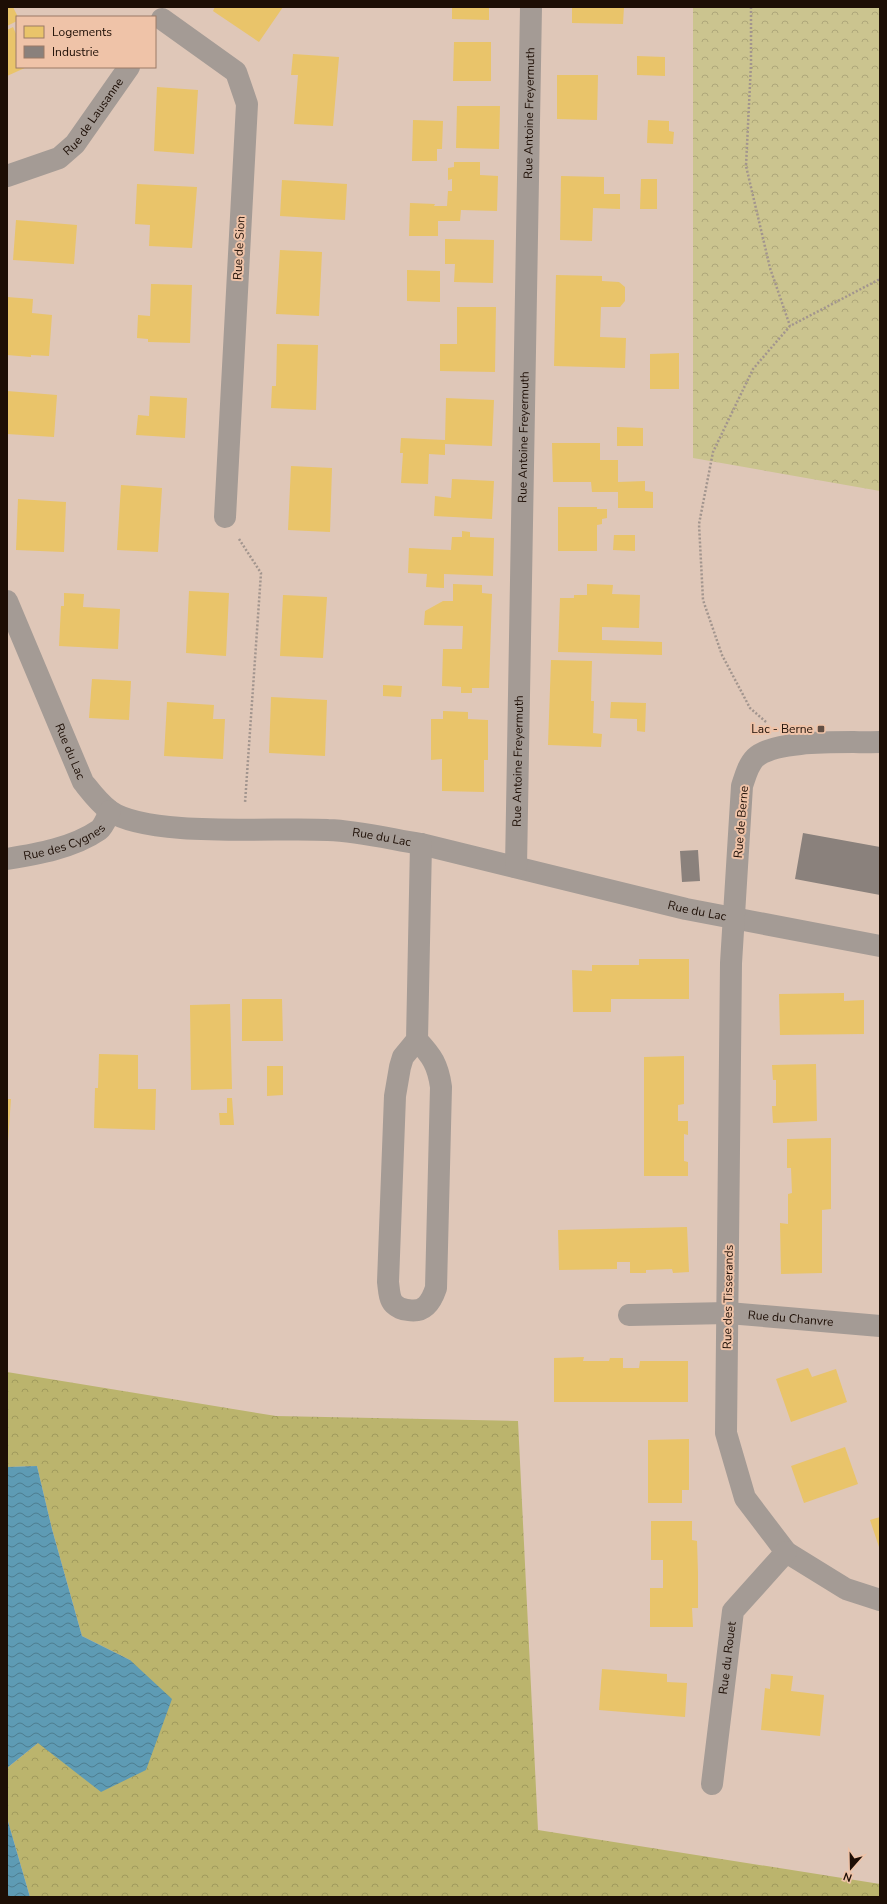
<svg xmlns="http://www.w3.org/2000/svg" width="887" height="1904" viewBox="0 0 887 1904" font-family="'Nunito Sans',sans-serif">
<defs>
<pattern id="forest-crowns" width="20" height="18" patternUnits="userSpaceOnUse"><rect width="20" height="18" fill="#bbb46d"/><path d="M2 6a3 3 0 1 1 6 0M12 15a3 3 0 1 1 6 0" fill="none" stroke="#a09a5d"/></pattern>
<pattern id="park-crowns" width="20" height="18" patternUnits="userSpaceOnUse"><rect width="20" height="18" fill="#cbc48f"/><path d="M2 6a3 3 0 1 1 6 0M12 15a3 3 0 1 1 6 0" fill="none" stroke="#aea77a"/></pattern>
<pattern id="water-waves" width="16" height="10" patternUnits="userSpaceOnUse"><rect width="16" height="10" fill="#5e9bb4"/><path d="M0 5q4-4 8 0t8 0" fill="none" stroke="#4d7d90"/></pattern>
</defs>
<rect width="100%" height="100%" fill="#dfc7b8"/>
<path fill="url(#forest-crowns)" d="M7,1372L276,1416L518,1421L538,1830L880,1884V1897H30L7,1818V1768L38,1743L130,1660L82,1636L52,1529L37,1466L7,1467Z"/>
<path fill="url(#park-crowns)" d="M693,7H880V491L693,458Z"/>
<path fill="url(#water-waves)" d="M37,1466L52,1529L82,1636L130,1660L172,1699L146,1770L101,1792L38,1743L7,1768V1467Z
M7,1818L30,1897H7Z"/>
<path fill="#e9c46a" d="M7,7H13L18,17L17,21L7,26Z
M215,7H283L259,42L213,11Z
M452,7H489V20L452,19Z
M572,7H624L623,24L572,23Z
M13,27L17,36V67H27L7,76V30Z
M454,42H491V81H453Z
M293,54L339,57L333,126L294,124L298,75H291Z
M637,56L665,57V76L637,75Z
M557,75H598L597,120L557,119Z
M157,87L198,90L194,154L154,151Z
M457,106H500L499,149L456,148Z
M413,120L443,121L442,149H437V161H412Z
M648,120L669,121V131L674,132L673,144L647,143Z
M454,162H480V175L498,176L497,211L461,210L460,221H438V236H409L410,203L435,204L434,206H447L448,191H452V179L448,180V168L454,167Z
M561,176L604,177V194H620V209L593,208L592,241L560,240Z
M641,179H657V209H640Z
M282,180L347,184L345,220L280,216Z
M137,184L197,187L192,248L149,246L150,225L135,224Z
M16,220L77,225L74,264L13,260Z
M445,239L494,240L493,283L454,282L455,264H445Z
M280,250L322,252L319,316L276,314Z
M407,270L440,271V302L407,301Z
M556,275L602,276V281L619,282L625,287V301L620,307H601L600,337L626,338L625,368L554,366Z
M151,284L192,285L190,343L148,342V339L137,338L138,315L150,316Z
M7,297L33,299L32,313L52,315L49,356L31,355V357L7,355Z
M457,307H496L495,372L440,371V344H457Z
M277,344L318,345L316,410L271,408L272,386H276Z
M679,353V389H650V354Z
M7,391L57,395L54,437L7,434Z
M150,396L187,398L185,438L136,435L138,415L149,416Z
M446,398L494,400L492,446L445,444V455L429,454L428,484L401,483L403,453H400L401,438L445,440Z
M617,427L643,428V446H617Z
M552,443H600V460H618V482L645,481V491L653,492V508H618V492H592L591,482H553Z
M291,466L332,468L330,532L288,530Z
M452,479L494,481L492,519L434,516L435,496L451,498Z
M121,485L162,488L158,552L117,550Z
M18,499L66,502L64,552L16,550Z
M558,507H597V509H607V518L602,519V524L597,525V551H558Z
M462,531L470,532V537L494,538L493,576L444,574V588L426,587L427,574L408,573L409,548L451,550L452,537H462Z
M614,535H635V551L613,550Z
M453,584L482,585V593L492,594L489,688H472V693H461V687L442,686L443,649H462L463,626L424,625L425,611L443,601H453Z
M587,584L613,585L612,594L640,595L639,628L602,627V640L662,642V655L558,652L560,598H574V595H587Z
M189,591L229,593L226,656L186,653Z
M64,593L84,594L83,607L120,609L118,649L59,646L61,606H64Z
M283,595L327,597L323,658L280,656Z
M551,660L592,661L591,701H594L593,733L602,734L601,747L548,745Z
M92,679L131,681L129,720L89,718Z
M383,685L402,686L401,697L383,696Z
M271,697L327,700L325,756L269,753Z
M167,702L214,705L213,719H225L223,759L164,756Z
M611,702L646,703L645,732L637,731V719L610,718Z
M443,711L468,712V719L488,720V760H484V792L442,791V759L431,760V719H443Z
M639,959H689V999H611V1012H573L572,970L592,971V965H639Z
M844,993V1001L864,1000V1034L780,1035L779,994Z
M242,999H282L283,1041H242Z
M230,1004L232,1089L191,1090L190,1005Z
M99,1054L138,1055V1089H156L155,1130L94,1128L95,1088H98Z
M684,1056V1104L678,1105V1121H688V1135L684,1134V1161L688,1162V1176H644V1057Z
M816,1064L817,1121L773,1123L772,1106H776V1080H773L772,1065Z
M267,1066H283V1095L267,1096Z
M227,1098H232L234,1125H220L219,1113H227Z
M7,1099H11L8,1142H7Z
M831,1138V1209L822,1210V1273L781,1274L780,1223L788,1224V1194L792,1193L791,1168H787V1139Z
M687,1227L689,1272L673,1273L672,1269L646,1270V1273H630V1262H617V1269L559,1270L558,1230Z
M584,1357L583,1361H609L610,1358H623V1368H639L640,1361H688V1402H554V1358Z
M808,1368L812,1377L836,1369L847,1402L791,1422L776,1379Z
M689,1439V1490H682V1503H648V1440Z
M845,1447L858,1484L804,1503L791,1466Z
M880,1517V1550L870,1520Z
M651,1521H692V1540L697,1541L698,1573V1608H692L693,1627H650V1588H663V1560H651Z
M602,1669L667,1674V1682L687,1683L685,1717L599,1710Z
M771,1674L793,1676L791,1691L824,1695L820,1736L761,1730L765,1688L770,1689Z"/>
<path fill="#8a817c" d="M803,833L880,847V895L795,879Z
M698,850L700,881L682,882L680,851Z"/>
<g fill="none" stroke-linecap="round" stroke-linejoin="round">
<path stroke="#a2958e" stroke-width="2.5" stroke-dasharray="2 2" stroke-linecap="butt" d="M751,7V64L746,166L770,268L790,326
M239,539L261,573L245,803
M766,722L750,708L722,655L703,600L699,524L713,452L753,369L790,326L880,279"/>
<g stroke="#a49b95" stroke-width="22">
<path d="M162,19L236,72L247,104L225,517"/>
<path id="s1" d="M7,176L59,158L75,144L129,67"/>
<path id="s2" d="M7,601L83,782C91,792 99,803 110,811C149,838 277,827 328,830C359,831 390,839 421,844L686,909L880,946"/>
<path d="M880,742C851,743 776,738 755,758C748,765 745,777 742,786L731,963L726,1433L745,1498L786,1552L846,1589L880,1600"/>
<path id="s3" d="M7,859C37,854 73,848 99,830C104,826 107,817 110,811"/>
<path id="s4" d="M516,867L531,7"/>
<path d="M417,1040L403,1057L400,1067L395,1096L388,1282C389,1289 389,1299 394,1304C397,1307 403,1310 408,1310C424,1313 431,1303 436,1288L441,1087C438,1065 432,1056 417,1040L421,844"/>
<path id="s5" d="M629,1315L728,1313L880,1326"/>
<path id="s6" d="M712,1784L733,1611L786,1552"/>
</g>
</g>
<rect fill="#614f44" stroke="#efc3a8" stroke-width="1.5" x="817" y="725" width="8" height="8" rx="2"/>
<g text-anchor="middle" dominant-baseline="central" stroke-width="4" stroke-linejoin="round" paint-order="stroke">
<g font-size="12" fill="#1d0e05" stroke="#efc3a8">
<text stroke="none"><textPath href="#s4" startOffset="754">Rue Antoine Freyermuth</textPath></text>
<text stroke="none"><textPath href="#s1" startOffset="109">Rue de Lausanne</textPath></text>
<text transform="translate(239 248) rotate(-87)">Rue de Sion</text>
<text stroke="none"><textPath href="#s4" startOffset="430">Rue Antoine Freyermuth</textPath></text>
<text stroke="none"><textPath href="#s2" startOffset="163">Rue du Lac</textPath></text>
<text stroke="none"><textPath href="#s4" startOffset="106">Rue Antoine Freyermuth</textPath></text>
<text transform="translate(741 822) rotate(-85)">Rue de Berne</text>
<text stroke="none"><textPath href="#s2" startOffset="511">Rue du Lac</textPath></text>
<text stroke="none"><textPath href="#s3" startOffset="60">Rue des Cygnes</textPath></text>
<text stroke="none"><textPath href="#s2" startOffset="835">Rue du Lac</textPath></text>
<text transform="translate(728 1297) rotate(-89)">Rue des Tisserands</text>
<text stroke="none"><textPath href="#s5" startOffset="162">Rue du Chanvre</textPath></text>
<text stroke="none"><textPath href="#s6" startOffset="127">Rue du Rouet</textPath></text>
</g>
<g font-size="12" fill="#1d0e05" stroke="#efc3a8" text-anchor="end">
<text x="813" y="729">Lac - Berne</text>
</g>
</g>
<rect width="887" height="1904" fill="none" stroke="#1d0e05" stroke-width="16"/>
<rect x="16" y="16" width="140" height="52" fill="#efc3a8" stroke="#9b7b67"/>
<rect x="24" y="26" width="20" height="12" fill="#e9c46a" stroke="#9b7b67"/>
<text x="52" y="36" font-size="12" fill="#1d0e05">Logements</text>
<rect x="24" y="46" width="20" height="12" fill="#8a817c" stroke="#9b7b67"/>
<text x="52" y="56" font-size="12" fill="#1d0e05">Industrie</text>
<g transform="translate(851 1868) rotate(200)" stroke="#efc3a8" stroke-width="3" paint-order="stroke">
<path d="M0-3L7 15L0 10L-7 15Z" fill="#1d0e05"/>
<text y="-6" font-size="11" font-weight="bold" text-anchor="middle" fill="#1d0e05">N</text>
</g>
</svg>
